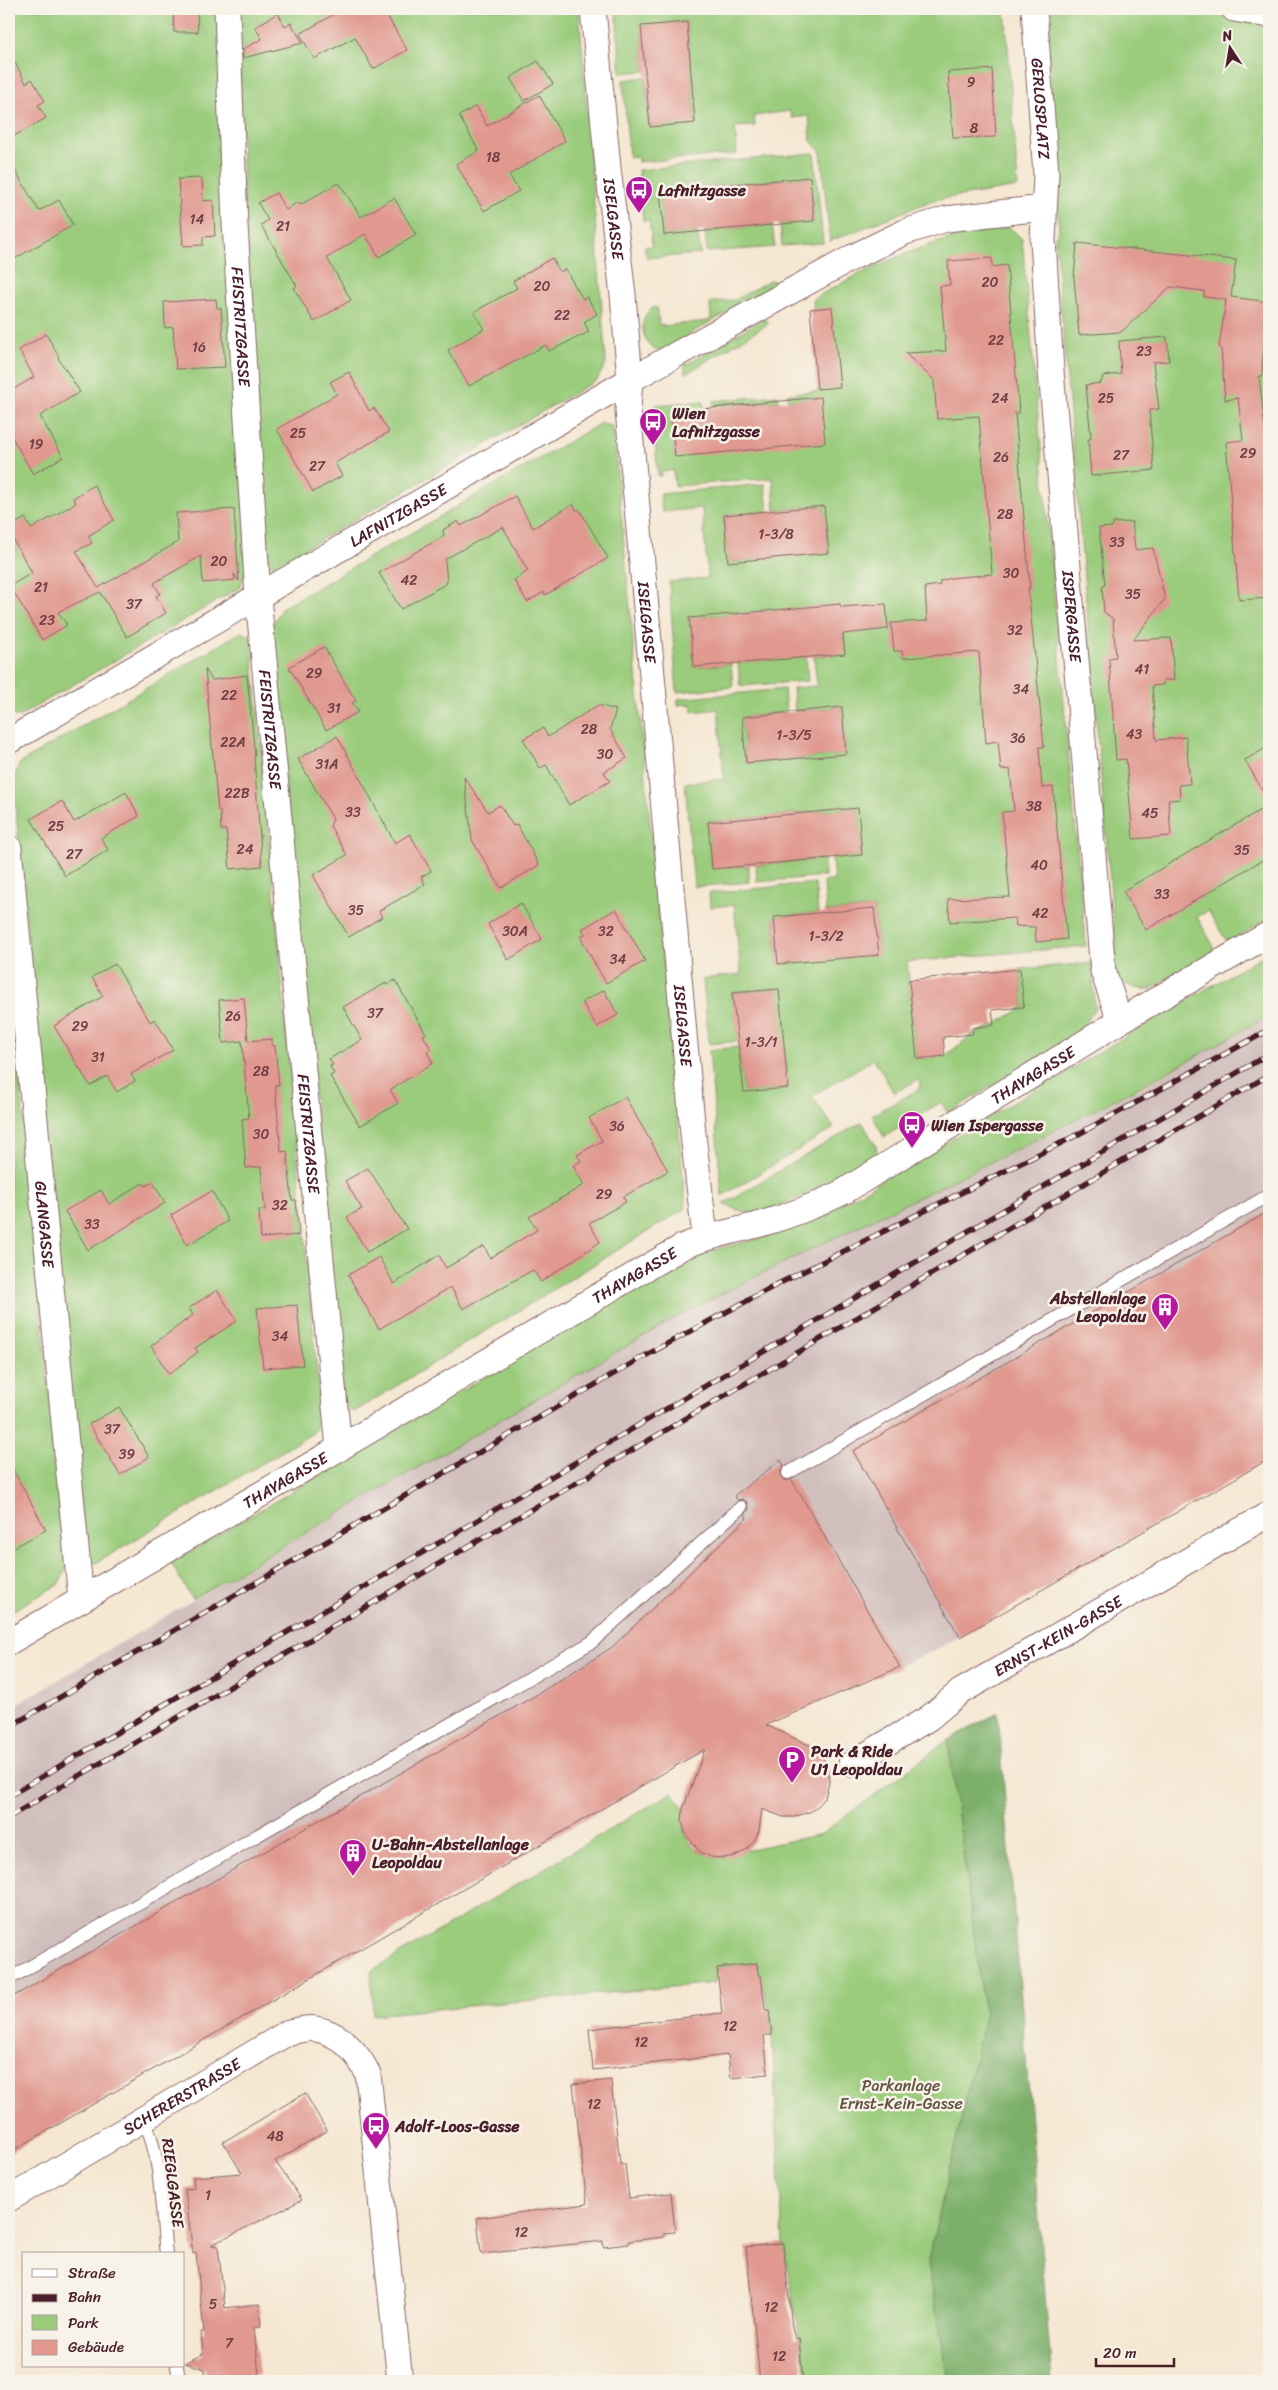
<svg xmlns="http://www.w3.org/2000/svg" width="1278" height="2390" viewBox="0 0 1278 2390" font-family="Sriracha,sans-serif">
<rect width="100%" height="100%" fill="#f7f3e8"/>
<filter id="ink" filterUnits="userSpaceOnUse"><feTurbulence type="fractalNoise" baseFrequency=".02" numOctaves="2"/><feDisplacementMap in="SourceGraphic" scale="10" xChannelSelector="R" yChannelSelector="G"/><feConvolveMatrix kernelMatrix="1 2 1 2 8 2 1 2 1" color-interpolation-filters="sRGB"/></filter>
<filter id="wash" filterUnits="userSpaceOnUse"><feTurbulence type="fractalNoise" baseFrequency=".0096" numOctaves="4" result="noise"/><feDisplacementMap in="SourceGraphic" scale="20" xChannelSelector="R" yChannelSelector="G"/><feGaussianBlur stdDeviation="1.12" result="paint"/><feColorMatrix in="noise" values="0 0 0 0 0 0 0 0 0 0 0 0 0 0 0 0 0 1.4 0 .05"/><feComposite in="paint" operator="in"/></filter>
<g filter="url(#wash)">
<rect width="100%" height="100%" fill="#f5e7d2"/>
<path fill="#d1bfbd" d="M1269,1015V1459L937,1649L697,1755L9,2153V1709L590,1365L675,1318L747,1280L1066,1126L1146,1085Z"/>
<path fill="#9acc7b" stroke="#727653" d="M9,9H218L247,571L239,588L18,717L9,714Z
M238,9H579L606,363L597,380L275,566L268,563L243,197Z
M616,9H1005L1018,187L934,200L830,241L821,152L811,141L809,116L792,118L790,111L754,116L755,126L735,127L737,154L638,162V157L629,158L623,80L645,77L650,127L695,122L687,22L641,26L645,71L621,73Z
M1046,9H1192L1269,22V918L1230,941L1226,940L1208,911L1197,917L1214,947L1213,953L1149,990L1132,987L1117,981L1113,964L1116,952L1055,237L1059,231Z
M814,153L823,243L782,246L780,224L814,221L809,177L660,191L664,235L697,232L701,254L647,258L644,247L652,246L649,220L643,221L638,170Z
M772,225L775,247L707,252L705,231Z
M1009,227L1022,239L1086,946L907,962L917,1059L945,1056L973,1034L994,1025L1024,1007L1020,969L1092,963L1095,1008L1081,1031L948,1113L941,1102L884,1137L872,1115L920,1089L919,1079L894,1093L874,1059L812,1096L834,1128L722,1196L709,1050L738,1047L744,1092L788,1088L778,989L732,993L738,1041L709,1044L703,979L741,974L734,905L710,907L709,893L815,883L818,913L774,917L778,964L879,954L874,908L826,912L824,881H834L832,858L862,855L858,808L708,822L712,868L749,866V882L694,887L685,783L724,779L718,709L692,712L691,704L678,705V699L784,689L786,712L742,717L746,763L846,754L842,707L795,711L793,688L817,686L814,657L845,653L840,605L690,618L694,667L731,664L733,687L677,692L669,582L708,578L702,508L662,512L660,494L765,484L768,511L724,515L728,562L829,553L824,506L775,510L773,478L675,486L673,470L661,472V476H658L652,409L656,405L703,401L704,407L671,412L675,456L804,399L788,400L787,394L818,391L813,299C856,274 903,252 952,238C970,233 990,231 1009,227Z
M770,280L775,281V285L662,350C640,351 635,310 657,307L659,324L663,326L708,321L711,318L710,304L713,302L735,300Z
M763,319L767,320L768,324L687,373L685,372V365Z
M778,395L779,401L714,406L713,401Z
M601,423L613,427L686,1208L354,1412L343,1408L271,627L282,608Z
M241,632L251,636L321,1418L313,1433L96,1563L85,1558L13,779L20,763Z
M806,657L808,681L740,686L738,663Z
M824,859L825,876L757,882L756,865Z
M1269,952V1015C1077,1128 872,1215 675,1318L192,1599L171,1563L687,1257L768,1236L848,1200Z
M9,966L66,1570L59,1584L9,1613Z
M862,1122L876,1146L877,1154L873,1160C850,1172 772,1215 749,1213C741,1212 731,1207 723,1204Z
M948,1740L985,2016L928,2262L949,2381H807L783,2243L772,2035L769,2010L757,1963L717,1968L715,1983L373,2015L371,1971L673,1792C676,1797 682,1804 683,1809C685,1818 681,1826 686,1836C698,1860 725,1862 746,1850L822,1834Z"/>
<path fill="#7bb06b" stroke="#62684b" d="M998,1713L1052,2381H949L928,2262L985,2016L948,1740Z"/>
<g id="blocks">
<path fill="#e0988f" d="M173,9H197L198,32H174Z
M343,9H383L407,50L373,69L355,37L314,59L300,34Z
M278,13L285,26L291,23L303,43L243,58V49L262,39L255,27Z
M687,22L695,123L650,127L641,26Z
M9,52L26,83L32,79L45,101L38,105L46,118L9,139Z
M538,61L553,84L524,101L510,78Z
M992,69L996,137L953,138L948,72Z
M539,95L565,141L509,175L519,191L484,211L456,164L479,151L459,116L476,106L487,126Z
M9,160L39,211L59,200L73,225L9,262Z
M810,177L814,221L664,235L660,191Z
M202,178L203,201L213,200L215,236L203,237V245L183,246L178,179Z
M336,184H340L361,217L394,198L416,235L379,257L365,234L327,258L351,300L314,322L294,288L297,286L261,225L268,220L258,203L276,193L286,210L298,202L300,205Z
M1077,243L1236,260L1231,297L1269,302L1262,365L1263,376H1259L1269,465V598L1239,600L1226,442L1243,440L1238,398L1225,400L1221,348L1219,347L1226,300L1204,297V291L1170,287L1121,332L1079,335L1074,277Z
M552,258L560,272L565,269L583,299L587,297L597,314L584,322L589,332L549,351L546,345L469,386L448,350L484,329L474,312L517,288L513,281Z
M992,258V267L1007,265L1019,413H1015L1030,588H1028L1044,747H1039L1042,788L1053,787L1067,939L1036,942L1035,927L1016,926L1015,918L950,922L948,899L1010,897L1002,812L1014,811L1010,769L1001,770L998,741L986,743L979,652L903,658L902,651H894L891,623L927,621L925,587L940,585V581L951,578L992,574L979,416L937,419L934,380L905,353L946,351L940,286L950,285L948,261Z
M216,299L217,308H221L225,367L176,369L173,327L165,328L164,302Z
M832,307L840,387L817,389L810,309Z
M46,334L59,357L58,358L80,392L40,416L63,457L33,474L9,432V392L34,377L19,350Z
M1167,337L1169,361L1153,362L1159,409L1149,410L1154,470L1091,476L1088,439H1091L1086,385L1101,383L1103,376L1121,374L1119,341Z
M349,372L369,411L374,408L389,432L335,463L342,476L313,492L277,429L337,394L330,382Z
M821,397L825,443L675,457L671,412Z
M94,485L114,520L88,536L92,543L76,551L98,588L178,542L176,513L234,509L239,581L234,574L235,580L203,583L201,556L154,583L160,594L156,596L166,613L127,637L100,592L58,612L67,625L42,640L10,586L32,573L9,532V528L25,518L31,529L76,503L73,498Z
M515,496L533,528L573,504L576,510L579,509L608,558L545,595L544,592L527,602L514,580L528,571L503,527L445,559L447,583L401,609L379,573L444,536L443,530L458,521L461,526Z
M824,506L829,553L728,562L724,515Z
M1132,522L1135,550L1153,548L1165,599L1133,640L1171,638L1174,680H1163V685L1152,686L1156,740L1186,737L1190,784L1179,785L1180,799L1168,800L1171,836L1133,839L1126,759L1116,760L1109,658L1116,657L1113,619L1104,612L1102,588L1105,584L1099,528L1113,527V523Z
M840,604L841,607L886,604L888,629L843,634L845,654L694,667L689,618Z
M324,647L356,701L352,703L358,712L326,730L289,667Z
M205,669L212,680L247,675L255,757H254L262,866L230,869L226,830H221L220,811H218Z
M598,705L616,710L610,729L627,758L604,772L610,781L569,805L546,765L540,768L523,739L543,728L548,737Z
M842,707L846,754L746,763L742,717Z
M337,736L395,843L410,834L431,871L421,877L425,884L379,911L382,917L349,937L313,875L347,855L330,826L333,819L298,759Z
M1269,746V802L1245,760Z
M464,777L488,812L500,805L513,826L517,824L539,865L501,888L472,840Z
M126,792L139,816L101,838L108,850L65,876L31,819L62,801L74,822Z
M1269,805V856L1146,930L1123,891Z
M858,808L862,855L712,869L708,822Z
M521,903L542,939L508,960L488,924Z
M874,908L879,955L778,964L774,917Z
M616,909L645,961L606,983L580,937L585,934L582,929Z
M115,964L150,1022L155,1019L173,1050L131,1074L135,1081L117,1092L107,1076L90,1086L54,1026L103,996L92,977Z
M1020,969L1024,1007L992,1010L994,1025L972,1028L973,1034L943,1037L945,1056L917,1059L909,980Z
M395,980L426,1034L423,1035L431,1049L427,1052L433,1063L390,1090L398,1103L360,1126L330,1076L334,1074L330,1066L333,1065L329,1059L362,1040L343,1007L386,983L387,985Z
M779,989L788,1088L744,1092L732,993Z
M604,990L618,1015L597,1027L582,1002Z
M244,998L248,1041L272,1039V1046H275L279,1085H275L281,1152L287,1151L292,1200H296L299,1235L261,1238L259,1210H265L261,1167L246,1168L242,1119L249,1118L242,1041L223,1043L219,1000Z
M625,1097L668,1171L623,1197L626,1202L589,1223L600,1242L541,1282L533,1270L463,1309L451,1287L379,1329L348,1275L379,1257L394,1284L439,1255L446,1268L484,1246L490,1258L537,1230L529,1217L584,1185L573,1166L581,1161L577,1155L602,1141L589,1118Z
M368,1168L407,1229L367,1252L347,1217L362,1209L345,1181Z
M153,1182L165,1203L88,1250L65,1211L101,1190L109,1204L143,1183L145,1186Z
M212,1191L228,1221L187,1245L171,1215Z
M1269,1211V1459L960,1637L853,1451Z
M217,1290L237,1321L195,1348L198,1352L169,1374L151,1346L193,1315L189,1308Z
M297,1305L303,1365L263,1368L257,1308Z
M119,1407L149,1457L120,1475L89,1424Z
M781,1460L784,1466L781,1469V1477L784,1480H792L900,1667L766,1725L811,1746L821,1754L827,1765L830,1779L825,1798L819,1805L812,1811L794,1817H783L762,1809L759,1831L754,1841L746,1850L735,1856L723,1858L711,1857L700,1852L686,1835L682,1822L683,1809L705,1749L9,2153V1999L536,1695L611,1648L747,1518L745,1514L749,1509L747,1502L743,1499L737,1500L735,1495Z
M9,1462L46,1530L9,1550Z
M757,1963L758,1975H761L765,2010H769L772,2035H764L768,2074L731,2078L728,2055L593,2070L589,2029L722,2013L717,1968Z
M611,2080L620,2164H625L629,2198L671,2193L675,2232L664,2233V2237L629,2241V2244L603,2247V2241L481,2254L477,2218L587,2204L573,2084Z
M305,2093L327,2131L275,2161L302,2200L211,2245L218,2246L225,2308L259,2304L261,2326L254,2327L259,2375L206,2381L205,2369L185,2363L203,2354L201,2332H204L196,2253L193,2254L185,2189L194,2188L193,2177L242,2173L223,2142Z
M783,2243L792,2327L795,2339L799,2338L803,2381H760L746,2247Z"/>
</g>
</g>
<g filter="url(#ink)">
<use href="#blocks" fill-opacity="0" stroke="#866565" stroke-width="1"/>
<g fill="none" stroke-linecap="round" stroke-linejoin="round">
<defs>
<path id="service" d="M788,1473L1269,1195
M9,1979L592,1642L741,1507
M144,2119C162,2159 161,2210 166,2254
M177,2366L179,2381"/>
<g id="minor">
<path id="s1" d="M227,9L235,225L258,597L339,1449"/>
<path id="s2" d="M593,9L608,168L623,295L630,380L628,410L636,496L693,1134L705,1237"/>
<path id="s3" d="M1034,9L1046,174L1043,240L1051,371L1103,971L1120,1021"/>
<path d="M1234,9L1269,15"/>
<path id="s4" d="M9,741L630,380L853,257L905,232L946,219L1043,208"/>
<path id="s5" d="M9,848L81,1600"/>
<path id="s6" d="M9,1642L682,1247C709,1235 736,1231 764,1223C792,1215 817,1205 843,1192L1120,1021L1269,934"/>
<path id="s7" d="M851,1764L929,1718L960,1692L1269,1514"/>
<path id="s8" d="M9,2199L289,2032C297,2031 308,2027 316,2029C342,2034 357,2052 368,2074L400,2381"/>
</g>
</defs>
<use href="#service" stroke="#866565" stroke-width="14"/>
<use href="#minor" stroke="#866565" stroke-width="27"/>
<use href="#service" stroke="#fff" stroke-width="12"/>
<use href="#minor" stroke="#fff" stroke-width="25"/>
<defs>
<path id="rail" d="M9,1727L641,1358L780,1283L1073,1137L1269,1030
M9,1796L1269,1054
M9,1817L1269,1075"/>
</defs>
<use href="#rail" stroke="#4a1f2b" stroke-width="5.5"/>
<use href="#rail" stroke="#f7f3e8" stroke-width="4" stroke-dasharray="11" stroke-linecap="butt"/>
</g>
</g>
<defs>
<symbol id="bus-pin" viewBox="-11 -11 22 30"><path d="M0 17L-7.5 6A9.5 9.5 0 1 1 7.5 6Z" fill="#b5179e" stroke="#f7f3e8"/><path d="M-5-6H5V4H4V6H2V4H-2V6H-4V4H-5ZM-3.5-4V0h7V-4ZM-3.5 1.2v1.5H-2V1.2ZM2 1.2v1.5H3.5V1.2Z" fill="#fff"/></symbol>
<symbol id="building-pin" viewBox="-11 -11 22 30"><path d="M0 17L-7.5 6A9.5 9.5 0 1 1 7.5 6Z" fill="#b5179e" stroke="#f7f3e8"/><path d="M-4-6H4V6H1V3H-1V6H-4ZM-2.5-4.3h1.7v1.8h-1.7ZM.8-4.3h1.7v1.8H.8ZM-2.5-1h1.7V.8h-1.7ZM.8-1h1.7V.8H.8Z" fill="#fff"/></symbol>
<symbol id="parking-pin" viewBox="-11 -11 22 30"><path d="M0 17L-7.5 6A9.5 9.5 0 1 1 7.5 6Z" fill="#b5179e" stroke="#f7f3e8"/><path d="M-3.5-5.5H1a3.5 3.5 0 0 1 0 7H-1V5.5H-3.5ZM-1-3.4V-.6H.8a1.4 1.4 0 0 0 0-2.8Z" fill="#fff"/></symbol>
</defs>
<g fill-rule="evenodd">
<use href="#bus-pin" x="623" y="174" width="32" height="43"/>
<use href="#bus-pin" x="637" y="406" width="32" height="43"/>
<use href="#bus-pin" x="896" y="1109" width="32" height="43"/>
<use href="#building-pin" x="1149" y="1291" width="32" height="43"/>
<use href="#parking-pin" x="776" y="1744" width="32" height="43"/>
<use href="#building-pin" x="337" y="1837" width="32" height="43"/>
<use href="#bus-pin" x="360" y="2110" width="32" height="43"/>
</g>
<g text-anchor="middle" dominant-baseline="central" stroke-width="5" stroke-linejoin="round" paint-order="stroke">
<g font-size="14" fill="#703d44">
<text x="971" y="82">9</text>
<text x="974" y="128">8</text>
<text x="493" y="157">18</text>
<text x="197" y="219">14</text>
<text x="283" y="226">21</text>
<text x="990" y="282">20</text>
<text x="542" y="286">20</text>
<text x="562" y="315">22</text>
<text x="996" y="340">22</text>
<text x="199" y="347">16</text>
<text x="1144" y="351">23</text>
<text x="1000" y="398">24</text>
<text x="1106" y="398">25</text>
<text x="298" y="433">25</text>
<text x="36" y="444">19</text>
<text x="1248" y="453">29</text>
<text x="1121" y="455">27</text>
<text x="1001" y="457">26</text>
<text x="317" y="466">27</text>
<text x="1005" y="514">28</text>
<text x="776" y="534">1-3/8</text>
<text x="1117" y="542">33</text>
<text x="219" y="561">20</text>
<text x="1011" y="573">30</text>
<text x="409" y="580">42</text>
<text x="41" y="587">21</text>
<text x="1133" y="594">35</text>
<text x="134" y="604">37</text>
<text x="47" y="620">23</text>
<text x="1015" y="630">32</text>
<text x="1142" y="669">41</text>
<text x="314" y="673">29</text>
<text x="1021" y="689">34</text>
<text x="229" y="695">22</text>
<text x="334" y="708">31</text>
<text x="589" y="729">28</text>
<text x="1134" y="734">43</text>
<text x="794" y="735">1-3/5</text>
<text x="1018" y="738">36</text>
<text x="233" y="742">22A</text>
<text x="605" y="754">30</text>
<text x="327" y="764">31A</text>
<text x="237" y="793">22B</text>
<text x="1034" y="806">38</text>
<text x="353" y="812">33</text>
<text x="1150" y="813">45</text>
<text x="56" y="826">25</text>
<text x="245" y="849">24</text>
<text x="1242" y="850">35</text>
<text x="74" y="854">27</text>
<text x="1039" y="865">40</text>
<text x="1162" y="894">33</text>
<text x="356" y="910">35</text>
<text x="1040" y="913">42</text>
<text x="515" y="931">30A</text>
<text x="606" y="931">32</text>
<text x="826" y="936">1-3/2</text>
<text x="618" y="959">34</text>
<text x="375" y="1013">37</text>
<text x="233" y="1016">26</text>
<text x="80" y="1026">29</text>
<text x="761" y="1042">1-3/1</text>
<text x="98" y="1057">31</text>
<text x="261" y="1071">28</text>
<text x="617" y="1126">36</text>
<text x="261" y="1134">30</text>
<text x="604" y="1194">29</text>
<text x="280" y="1205">32</text>
<text x="92" y="1224">33</text>
<text x="280" y="1336">34</text>
<text x="112" y="1429">37</text>
<text x="127" y="1454">39</text>
<text x="730" y="2026">12</text>
<text x="641" y="2042">12</text>
<text x="594" y="2104">12</text>
<text x="275" y="2136">48</text>
<text x="208" y="2195">1</text>
<text x="521" y="2232">12</text>
<text x="213" y="2304">5</text>
<text x="771" y="2307">12</text>
<text x="229" y="2343">7</text>
<text x="779" y="2356">12</text>
</g>
<g font-size="16" fill="#4a1f2b" stroke="#f7f3e8">
<text stroke="none"><textPath href="#s3" startOffset="100">GERLOSPLATZ</textPath></text>
<text stroke="none"><textPath href="#s2" startOffset="211">ISELGASSE</textPath></text>
<text stroke="none"><textPath href="#s1" startOffset="318">FEISTRITZGASSE</textPath></text>
<text stroke="none"><textPath href="#s4" startOffset="450">LAFNITZGASSE</textPath></text>
<text stroke="none"><textPath href="#s3" startOffset="609">ISPERGASSE</textPath></text>
<text stroke="none"><textPath href="#s2" startOffset="616">ISELGASSE</textPath></text>
<text stroke="none"><textPath href="#s1" startOffset="722">FEISTRITZGASSE</textPath></text>
<text stroke="none"><textPath href="#s2" startOffset="1021">ISELGASSE</textPath></text>
<text stroke="none"><textPath href="#s6" startOffset="1174">THAYAGASSE</textPath></text>
<text stroke="none"><textPath href="#s1" startOffset="1128">FEISTRITZGASSE</textPath></text>
<text stroke="none"><textPath href="#s5" startOffset="378">GLANGASSE</textPath></text>
<text stroke="none"><textPath href="#s6" startOffset="725">THAYAGASSE</textPath></text>
<text stroke="none"><textPath href="#s6" startOffset="320">THAYAGASSE</textPath></text>
<text stroke="none"><textPath href="#s7" startOffset="244">ERNST-KEIN-GASSE</textPath></text>
<text stroke="none"><textPath href="#s8" startOffset="201">SCHERERSTRASSE</textPath></text>
<text transform="translate(173 2183) rotate(83)">RIEGLGASSE</text>
</g>
<g font-size="16" font-weight="bold" fill="#4a1f2b" stroke="#f7f3e8" text-anchor="start">
<text x="658" y="190">Lafnitzgasse</text>
<text x="672" y="413">Wien<tspan x="672" dy="18">Lafnitzgasse</tspan></text>
<text x="931" y="1125">Wien Ispergasse</text>
<text x="1146" y="1298" text-anchor="end">Abstellanlage<tspan x="1146" dy="18">Leopoldau</tspan></text>
<text x="811" y="1751">Park &amp; Ride<tspan x="811" dy="18">U1 Leopoldau</tspan></text>
<text x="372" y="1844">U-Bahn-Abstellanlage<tspan x="372" dy="18">Leopoldau</tspan></text>
<text x="395" y="2126">Adolf-Loos-Gasse</text>
</g>
<g font-size="16" fill="#625343" stroke="#f7f3e8">
<text x="901" y="2085">Parkanlage<tspan x="901" dy="18">Ernst-Kein-Gasse</tspan></text>
</g>
</g>
<rect width="1278" height="2390" fill="none" stroke="#f7f3e8" stroke-width="30"/>
<rect x="22" y="2252" width="162" height="115" fill="#f7f3e8" stroke="#b29e9c"/>
<rect x="32" y="2269" width="25" height="8" fill="#ffffff" stroke="#b29e9c"/>
<text x="68" y="2278" font-size="15" fill="#4a1f2b">Straße</text>
<rect x="32" y="2294" width="25" height="8" fill="#4a1f2b" stroke="#b29e9c"/>
<text x="68" y="2302" font-size="15" fill="#4a1f2b">Bahn</text>
<rect x="32" y="2315" width="25" height="15" fill="#9acc7b" stroke="#b29e9c"/>
<text x="68" y="2328" font-size="15" fill="#4a1f2b">Park</text>
<rect x="32" y="2340" width="25" height="15" fill="#e0988f" stroke="#b29e9c"/>
<text x="68" y="2352" font-size="15" fill="#4a1f2b">Gebäude</text>
<g transform="translate(1230 48) rotate(348)" stroke="#f7f3e8" stroke-width="4" paint-order="stroke">
<path d="M0-4L9 19L0 12L-9 19Z" fill="#4a1f2b"/>
<text y="-8" font-size="14" font-weight="bold" text-anchor="middle" fill="#4a1f2b">N</text>
</g>
<path d="M1096 2358v8h78v-8" fill="none" stroke="#4a1f2b" stroke-width="2.5"/>
<text x="1103" y="2358" font-size="15" fill="#4a1f2b" stroke="#f7f3e8" stroke-width="4" paint-order="stroke">20 m</text>
</svg>
